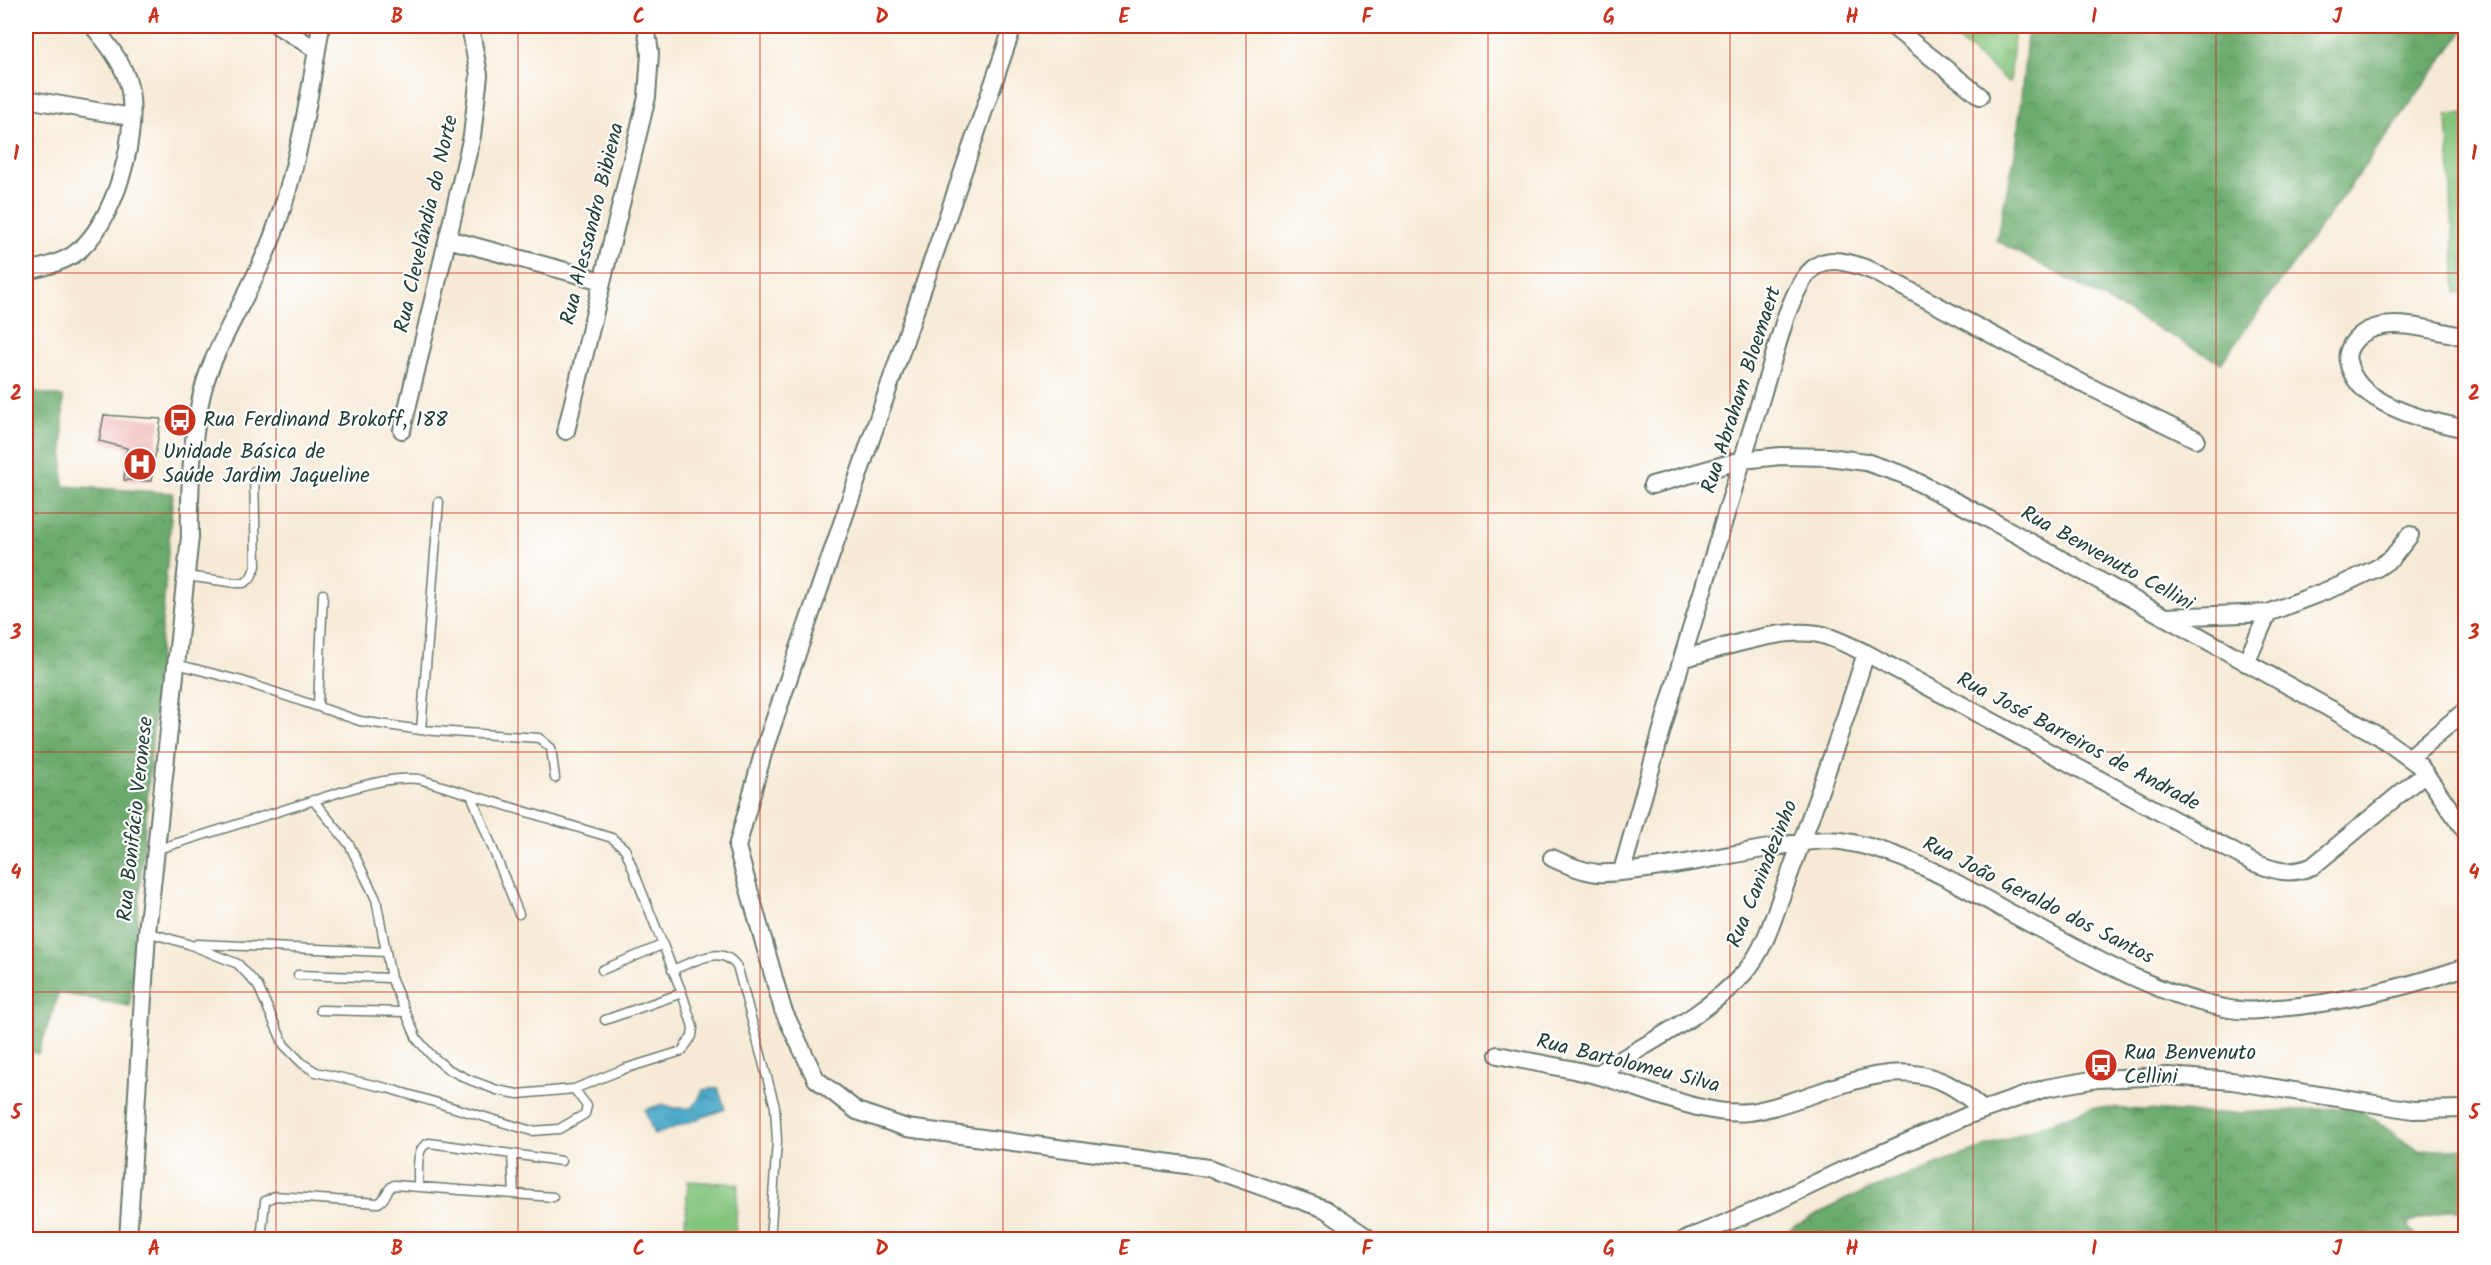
<svg xmlns="http://www.w3.org/2000/svg" width="2491" height="1265" viewBox="0 0 2491 1265" font-family="Kalam,sans-serif">
<defs>
<pattern id="grass-tufts" width="24" height="20" patternUnits="userSpaceOnUse" patternTransform="scale(1.5)"><rect width="24" height="20" fill="#84c57d"/><path d="M3 7l-1-3M5 7V3M7 7l1-3M15 17l-1-3M17 17v-4M19 17l1-3" fill="none" stroke="#6ba167"/></pattern>
<pattern id="forest-crowns" width="20" height="18" patternUnits="userSpaceOnUse" patternTransform="scale(1.5)"><rect width="20" height="18" fill="#6baa6c"/><path d="M2 6a3 3 0 1 1 6 0M12 15a3 3 0 1 1 6 0" fill="none" stroke="#578c5a"/></pattern>
<pattern id="water-ripples" width="26" height="14" patternUnits="userSpaceOnUse" patternTransform="scale(1.5)"><rect width="26" height="14" fill="#4aa8c8"/><path d="M2 4q2-2 4 0t4 0M15 11q2-2 4 0t4 0" fill="none" stroke="#3d8aa3"/></pattern>
</defs>
<rect width="100%" height="100%" fill="#fff"/>
<filter id="ink" filterUnits="userSpaceOnUse"><feTurbulence type="fractalNoise" baseFrequency=".0167" numOctaves="2"/><feDisplacementMap in="SourceGraphic" scale="12" xChannelSelector="R" yChannelSelector="G"/><feConvolveMatrix kernelMatrix="1 2 1 2 8 2 1 2 1" color-interpolation-filters="sRGB"/></filter>
<filter id="wash" filterUnits="userSpaceOnUse"><feTurbulence type="fractalNoise" baseFrequency=".008" numOctaves="4" result="noise"/><feDisplacementMap in="SourceGraphic" scale="24" xChannelSelector="R" yChannelSelector="G"/><feGaussianBlur stdDeviation="1.35" result="paint"/><feColorMatrix in="noise" values="0 0 0 0 0 0 0 0 0 0 0 0 0 0 0 0 0 1.4 0 .05"/><feComposite in="paint" operator="in"/></filter>
<g filter="url(#wash)">
<rect width="100%" height="100%" fill="#f6ead6"/>
<path fill="url(#grass-tufts)" stroke="#528158" stroke-width="1.5" d="M1940,26H2015L2010,83Z"/>
<path fill="url(#forest-crowns)" stroke="#457450" stroke-width="1.5" d="M2028,26H2465L2466,27L2221,363L1996,240L2016,149Z
M26,390L63,397V486L173,493L130,1006L59,993L38,1054L26,1050Z
M2092,1107L2214,1114L2357,1107L2418,1151L2465,1148V1210H2449L2407,1224L2418,1239L1963,1240L1956,1232L1922,1240H1769L1848,1198Z"/>
<path fill="#84c57d" stroke="#528158" stroke-width="1.5" d="M2465,114V292L2456,293L2447,115Z
M688,1181L738,1184L735,1239H684Z"/>
<path fill="url(#water-ripples)" stroke="#34727e" stroke-width="1.5" d="M718,1088L725,1109L654,1135L645,1110L662,1104L675,1108H691L698,1100L703,1090Z"/>
<g id="blocks">
<path fill="#e9a9a7" d="M104,415L161,419L151,481L124,480L127,448L99,441Z"/>
</g>
</g>
<g filter="url(#ink)">
<use href="#blocks" fill-opacity="0" stroke="#6a7a6d" stroke-width="1.5"/>
<g fill="none" stroke-linecap="round" stroke-linejoin="round">
<defs>
<path id="lane" d="M186,576L237,583H244L250,579L256,566L254,471
M176,664L242,681L360,721L421,730L539,738L551,748L555,778
M318,705L323,594
M421,730L439,502
M472,797L519,914
M313,800L349,844L376,899L391,978L417,1039L432,1056L448,1069L470,1080L497,1090L518,1094L574,1089
M147,932L188,944L238,964L258,986L284,1045L303,1064L316,1072L387,1088L532,1131L559,1129L585,1114L587,1106L574,1089L624,1069L682,1051L692,1036L693,1027L682,993L625,849L612,838L419,779C394,777 371,783 347,790L155,850
M197,944L386,952
M602,970L662,945
M672,970C694,962 724,942 738,969L775,1107L777,1141L770,1240
M298,975L391,978
M320,1010L405,1012
M605,1020L682,993
M512,1154L561,1161
M418,1187C419,1174 414,1147 429,1143L512,1154L514,1194
M261,1240L265,1201L275,1196L378,1203C387,1200 385,1189 394,1185L553,1197"/>
<path id="street" d="M278,26L317,50
M1013,26L764,750L737,847L783,1010L816,1079L857,1111L907,1128L1209,1168L1325,1209L1371,1240
M1892,26L1980,96
M26,99L131,117
M448,239L602,281
M26,271C42,268 58,264 73,255C115,227 143,127 127,79C120,59 106,42 93,26
M2466,337C2433,331 2376,310 2352,344C2349,349 2346,355 2348,361C2351,376 2361,389 2374,397C2402,415 2434,422 2466,429
M402,430L472,136L479,75L470,26
M566,431L647,97L650,53L646,26
M1652,485L1742,460L1781,456L1829,457L1866,462L1904,475L1985,517L2379,736L2420,766L2466,832
M2164,617L2268,613L2341,585L2377,568L2392,558L2410,535
M1682,659C1719,649 1786,625 1823,635C1837,639 1852,647 1866,653L2252,862C2275,871 2290,876 2313,866L2425,773
M2246,663L2268,613
M2410,757L2466,710
M1552,858C1567,865 1581,871 1597,873C1613,874 1630,871 1646,869C1687,864 1728,855 1769,848C1792,844 1818,838 1841,841C1900,850 1954,881 2005,910C2073,946 2154,996 2230,1009C2246,1012 2261,1010 2278,1008C2343,1003 2404,988 2466,967
M1622,871L1682,659L1786,316C1807,264 1818,248 1875,272L2084,384L2196,439
M1498,1055C1530,1062 1563,1067 1596,1075C1642,1087 1702,1117 1749,1112C1767,1110 1785,1103 1802,1098C1844,1084 1895,1062 1938,1080C1955,1086 1969,1098 1983,1110
M1596,1075C1646,1043 1706,1016 1745,972C1767,947 1775,911 1787,881C1815,806 1842,730 1866,653
M128,1240L147,932L190,537C189,488 192,411 211,366C229,322 255,283 272,238C298,170 309,97 321,26
M1684,1240L1765,1207L1845,1169L1969,1115L2046,1088L2097,1079L2169,1076L2232,1081L2413,1110L2466,1109"/>
</defs>
<use href="#lane" stroke="#6a7a6d" stroke-width="11"/>
<use href="#street" stroke="#6a7a6d" stroke-width="20"/>
<use href="#lane" stroke="#fff" stroke-width="8"/>
<use href="#street" stroke="#fff" stroke-width="16"/>
</g>
</g>
<path fill="none" stroke="#c8321e" stroke-width="1.5" stroke-opacity="0.55" d="M276,26V1240M518,26V1240M760,26V1240M1003,26V1240M1246,26V1240M1488,26V1240M1730,26V1240M1973,26V1240M2216,26V1240M26,273H2466M26,513H2466M26,752H2466M26,992H2466"/>
<defs>
<symbol id="bus-disc" viewBox="-11 -11 22 22"><circle r="9.5" fill="#c8321e" stroke="#fff"/><path d="M-5-6H5V4H4V6H2V4H-2V6H-4V4H-5ZM-3.5-4V0h7V-4ZM-3.5 1.2v1.5H-2V1.2ZM2 1.2v1.5H3.5V1.2Z" fill="#fff"/></symbol>
<symbol id="hospital-disc" viewBox="-11 -11 22 22"><circle r="9.5" fill="#c8321e" stroke="#fff"/><path d="M-5-5h3v3.5h4V-5h3V5h-3V1.5h-4V5h-3Z" fill="#fff"/></symbol>
</defs>
<g fill-rule="evenodd">
<use href="#bus-disc" x="161" y="401" width="38" height="38"/>
<use href="#hospital-disc" x="121" y="445" width="38" height="38"/>
<use href="#bus-disc" x="2082" y="1046" width="38" height="38"/>
</g>
<g text-anchor="middle" dominant-baseline="central" stroke-width="4.5" stroke-linejoin="round" paint-order="stroke">
<g font-size="21" fill="#1f3d34" stroke="#fff">
<text transform="translate(427 224) rotate(-77)">Rua Clevelândia do Norte</text>
<text transform="translate(593 224) rotate(-76)">Rua Alessandro Bibiena</text>
<text transform="translate(1742 390) rotate(-72)">Rua Abraham Bloemaert</text>
<text transform="translate(2107 559) rotate(29)">Rua Benvenuto Cellini</text>
<text transform="translate(2078 742) rotate(28)">Rua José Barreiros de Andrade</text>
<text transform="translate(136 819) rotate(-84)">Rua Bonifácio Veronese</text>
<text transform="translate(1763 874) rotate(-68)">Rua Canindezinho</text>
<text transform="translate(2038 901) rotate(27)">Rua João Geraldo dos Santos</text>
<text transform="translate(1628 1064) rotate(14)">Rua Bartolomeu Silva</text>
</g>
<g font-size="21" fill="#1f3d34" stroke="#fff" text-anchor="start">
<text x="203" y="420">Rua Ferdinand Brokoff, 188</text>
<text x="163" y="452">Unidade Básica de<tspan x="163" dy="24">Saúde Jardim Jaqueline</tspan></text>
<text x="2124" y="1053">Rua Benvenuto<tspan x="2124" dy="24">Cellini</tspan></text>
</g>
</g>
<rect width="2491" height="1265" fill="none" stroke="#fff" stroke-width="66"/>
<rect x="33" y="33" width="2425" height="1199" fill="none" stroke="#c8321e" stroke-width="2"/>
<g font-size="20" text-anchor="middle" font-weight="bold" fill="#c8321e">
<text x="154" y="23">A</text>
<text x="397" y="23">B</text>
<text x="639" y="23">C</text>
<text x="882" y="23">D</text>
<text x="1124" y="23">E</text>
<text x="1367" y="23">F</text>
<text x="1609" y="23">G</text>
<text x="1852" y="23">H</text>
<text x="2094" y="23">I</text>
<text x="2337" y="23">J</text>
<text x="16" y="160">1</text>
<text x="2474" y="160">1</text>
<text x="16" y="400">2</text>
<text x="2474" y="400">2</text>
<text x="16" y="639">3</text>
<text x="2474" y="639">3</text>
<text x="16" y="879">4</text>
<text x="2474" y="879">4</text>
<text x="16" y="1119">5</text>
<text x="2474" y="1119">5</text>
<text x="154" y="1255">A</text>
<text x="397" y="1255">B</text>
<text x="639" y="1255">C</text>
<text x="882" y="1255">D</text>
<text x="1124" y="1255">E</text>
<text x="1367" y="1255">F</text>
<text x="1609" y="1255">G</text>
<text x="1852" y="1255">H</text>
<text x="2094" y="1255">I</text>
<text x="2337" y="1255">J</text>
</g>
</svg>
